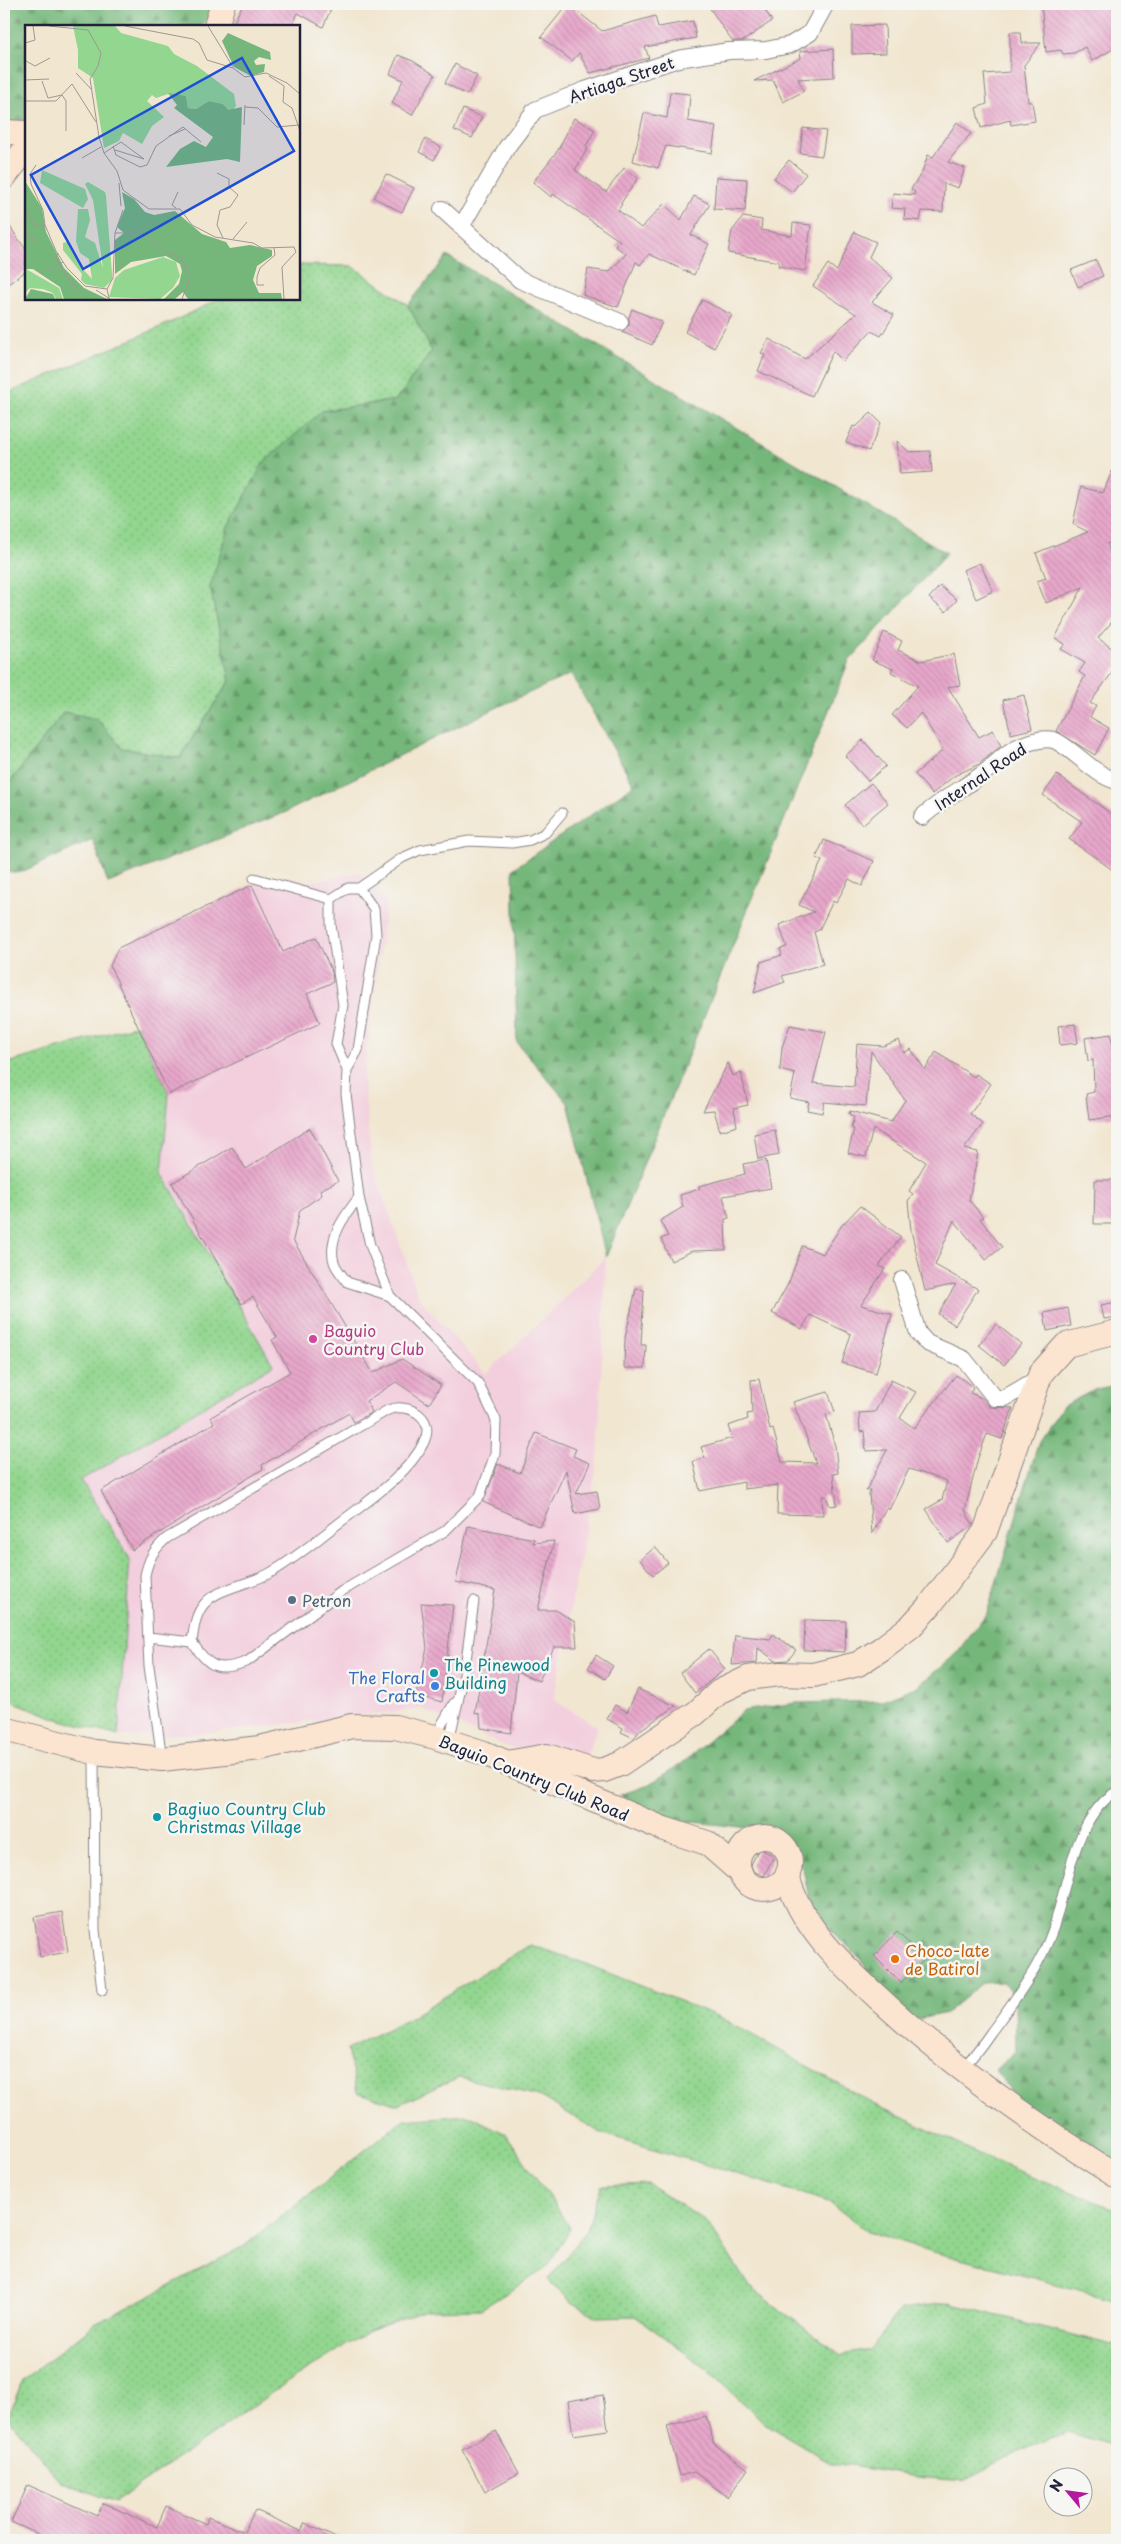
<svg xmlns="http://www.w3.org/2000/svg" width="1121" height="2544" viewBox="0 0 1121 2544" font-family="'Playpen Sans',sans-serif">
<defs>
<pattern id="grass-dots" width="8" height="8" patternUnits="userSpaceOnUse" patternTransform="scale(1.25)"><rect width="8" height="8" fill="#92d68f"/><path d="M2 2h.1M6 6h.1" fill="none" stroke="#7eb77c" stroke-width="1.8" stroke-linecap="round"/></pattern>
<pattern id="forest-firs" width="22" height="20" patternUnits="userSpaceOnUse" patternTransform="scale(1.25)"><rect width="22" height="20" fill="#75b77a"/><path d="M5 1l3.5 6h-7zM16 11l3.5 6h-7z" fill="#609465"/></pattern>
<pattern id="building-back-hatch" width="6" height="6" patternUnits="userSpaceOnUse" patternTransform="scale(1.25)"><rect width="6" height="6" fill="#e7a7ca"/><path d="M-1 5l2 2M0 0l6 6M5-1l2 2" fill="none" stroke="#c68fae"/></pattern>
</defs>
<rect width="100%" height="100%" fill="#f6f6f2"/>
<filter id="ink" filterUnits="userSpaceOnUse"><feTurbulence type="fractalNoise" baseFrequency=".02" numOctaves="2"/><feDisplacementMap in="SourceGraphic" scale="10" xChannelSelector="R" yChannelSelector="G"/><feConvolveMatrix kernelMatrix="1 2 1 2 8 2 1 2 1" color-interpolation-filters="sRGB"/></filter>
<filter id="wash" filterUnits="userSpaceOnUse"><feTurbulence type="fractalNoise" baseFrequency=".0096" numOctaves="4" result="noise"/><feDisplacementMap in="SourceGraphic" scale="20" xChannelSelector="R" yChannelSelector="G"/><feGaussianBlur stdDeviation="1.12" result="paint"/><feColorMatrix in="noise" values="0 0 0 0 0 0 0 0 0 0 0 0 0 0 0 0 0 1.4 0 .05"/><feComposite in="paint" operator="in"/></filter>
<g filter="url(#wash)">
<rect width="100%" height="100%" fill="#f1e6d0"/>
<path fill="#f3cfde" d="M360,872L386,900L363,1079L372,1165L419,1298L486,1374L606,1257L598,1458L554,1700L598,1727L577,1778L422,1709L197,1734L118,1736L130,1559L81,1480L273,1365L162,1173L169,1094L110,966L118,948L270,876L311,882Z"/>
<path fill="url(#grass-dots)" stroke="#5a7c65" d="M299,265L352,266L408,305L432,351L396,400L322,411L210,587L230,680L179,758L122,748L97,719L64,712L4,790V395L172,322L219,299H299Z
M137,1025L169,1094L162,1173L273,1365L81,1480L130,1559L118,1736L58,1719L4,1698V1064Z
M530,1945L573,1959L722,2018L880,2107L996,2162L1117,2210V2300L930,2251L867,2231L829,2202L601,2133L539,2096L459,2077L398,2105L357,2092L347,2049L411,2017Z
M468,2115L506,2134L571,2229L545,2269L481,2309L426,2310L369,2331L283,2385L115,2502L60,2481L8,2418L22,2381L95,2324L243,2247L403,2120Z
M649,2184L708,2223L748,2285L840,2355L870,2350L901,2309L948,2303L1117,2346V2447L1068,2432L1028,2447L963,2481L917,2477L832,2463L766,2424L706,2368L635,2316L596,2317L573,2303L548,2280L587,2230L601,2186Z"/>
<path fill="url(#forest-firs)" stroke="#4c6c5a" d="M4,4H215L209,18L201,26H26V125H4Z
M447,256L947,553L849,661L606,1257L568,1103L517,1043L513,869L634,785L571,674L500,706L286,812L108,883L93,840L19,873L4,871V790L64,712L97,719L122,748L180,758L230,680L210,587L228,527L264,462L322,411L396,400L432,351L408,305Z
M1117,1385V2166L1021,2104L995,2070L1016,2050L1015,1999L1004,1982L982,1983L946,2013L914,2020L880,1988L858,1956L830,1930L809,1899L803,1868L779,1840L741,1827L664,1819L620,1795L646,1786L680,1765L743,1711L796,1703L880,1701L918,1686L955,1655L987,1613L1039,1441L1063,1406L1096,1389Z"/>
<g id="blocks">
<path fill="url(#building-back-hatch)" d="M243,4H333L323,27L298,13L292,26H232Z
M568,4L602,31L655,16L658,27L693,21L696,38L645,47L649,58L590,73L579,53L572,61L541,37Z
M707,4H761L772,21L743,41H732Z
M1041,4H1117V47L1092,61L1085,47L1074,53L1063,54L1061,50L1046,52Z
M885,25L886,53L852,54V26Z
M1010,32H1021L1022,43H1041L1024,65L1028,102H1032L1035,121L1011,125L1010,120L981,128L976,108L987,104L984,74L1010,72Z
M833,49L834,77L798,79L804,91L783,102L773,80L754,81L801,58L800,51Z
M398,55L413,61L435,75L412,115L392,103L403,80L390,74Z
M455,64L477,76L467,95L445,83Z
M670,92L690,94L688,121L716,126L712,153L666,146L658,168L633,161L644,113L667,118Z
M463,109L482,117L472,138L454,130Z
M574,118L595,130L586,146L588,148L575,170L606,192L624,168L638,178L621,203L622,204L618,210L641,228L664,204L681,220L694,196L710,204L691,235L709,244L694,275L649,254L640,265L636,262L618,307L583,295L588,269L609,272L626,254L615,246L620,241L553,194L551,197L533,182L558,150Z
M957,122L971,133L948,162L965,168L958,188L944,183L943,212L922,211L920,221L904,219L905,209L891,208L893,193L914,195L915,192L911,189L922,172L928,155L933,157Z
M803,128L826,131L822,156L800,153Z
M425,139L441,147L434,160L419,152Z
M789,160L806,174L792,192L774,178Z
M386,174L414,188L402,212L374,198Z
M716,177L747,179L745,211L714,209Z
M743,217L762,220L761,230L792,236L793,223L811,225L805,271L778,266L779,262L728,253L732,231Z
M4,218L26,250V271L4,287Z
M854,232L876,242L869,257L893,278L872,302L894,315L881,336L871,331L843,361L833,351L812,396L758,371L765,355L761,353L769,339L805,359L856,314L813,286L828,264L837,271Z
M1096,260L1103,276L1078,287L1071,270Z
M702,300L732,315L714,348L685,332Z
M632,309L662,322L652,345L622,332L629,325V317Z
M871,413L881,423L869,451L846,442L853,426L856,427Z
M897,441L909,452L930,451L932,472L900,474Z
M1117,459V545L1107,543L1117,575V616L1098,638L1117,652V666L1090,703L1096,706L1090,717L1109,728L1095,755L1056,731L1085,676L1079,672L1085,663L1061,649L1065,644L1055,638L1083,587L1046,603L1037,581L1046,578L1036,553L1088,532L1073,524L1081,487L1103,493Z
M980,563L993,591L976,599L963,570Z
M940,586L957,600L946,612L929,598Z
M884,632L902,641L898,650L921,661L954,654L960,685L948,687L979,737L993,730L1001,746L979,764L954,776L932,794L915,774L943,750L921,713L907,728L892,715L918,686L891,672L893,669L872,660Z
M1024,695L1032,729L1011,734L1003,700Z
M863,740L886,766L868,781L845,756Z
M1057,775L1117,818V873L1069,839L1082,822L1043,795Z
M871,783L888,803L862,825L845,805Z
M824,840L874,861L862,886L849,879L836,903L833,901L819,930L814,932L823,964L782,976L785,982L754,993L761,962L782,955L780,949L787,947L779,925L814,912L799,905L822,861L816,858Z
M252,885L283,952L316,937L332,972L333,982L307,994L320,1023L169,1094L110,966L118,948Z
M1075,1024L1078,1043L1060,1045L1058,1026Z
M790,1025L826,1032L813,1083L854,1087L857,1044L883,1046L899,1040L904,1053L911,1049L925,1070L936,1052L974,1077L976,1074L991,1084L970,1114L983,1124L964,1149L978,1152L969,1200L983,1217L980,1219L1002,1247L986,1260L954,1220L935,1265L978,1289L955,1325L938,1314L956,1284L925,1291L911,1230L908,1201L913,1194L909,1191L926,1162L873,1129L866,1157L848,1153L854,1129L851,1128L854,1117L849,1114L850,1111L891,1122L905,1100L871,1051L866,1106L824,1102L822,1113L807,1110L809,1102L790,1098L795,1074L780,1070L782,1047Z
M1111,1034L1115,1063H1117V1084H1113L1117,1116L1089,1120L1086,1094L1094,1092L1093,1060L1088,1061L1085,1038Z
M728,1063L733,1076L741,1072L748,1105L734,1108L737,1126L720,1131L714,1110L703,1111Z
M310,1128L338,1181L320,1190L322,1195L300,1210L293,1240L373,1373L402,1359L441,1385L429,1404L396,1382L366,1401L372,1412L354,1422L349,1413L262,1465L263,1469L132,1550L101,1491L214,1423L211,1417L290,1372L272,1340L277,1337L253,1297L241,1304L172,1183L232,1147L246,1169Z
M775,1130L779,1155L758,1159L754,1134Z
M766,1160L771,1188L723,1196L729,1218L725,1219L726,1250L692,1251L671,1261L661,1239L668,1236L660,1221L683,1207L680,1195L699,1189V1186L745,1174L743,1164Z
M1095,1180H1117V1224H1094Z
M860,1206L901,1237L879,1266L885,1269L861,1305L892,1314L876,1373L842,1363L851,1334L810,1315L802,1329L772,1313L789,1282L802,1246L823,1254L842,1225Z
M636,1289L644,1290L641,1345H646L645,1368H624L625,1338Z
M1117,1302V1317L1104,1319L1101,1305Z
M1068,1308L1071,1326L1047,1331L1044,1313Z
M996,1324L1021,1344L1004,1365L979,1345Z
M956,1375L973,1387L970,1393L982,1398L990,1407L1013,1408L1002,1439L987,1434L978,1458L965,1510L973,1525L948,1543L926,1509L942,1500L947,1481L909,1469L889,1510L886,1508L872,1534L869,1493L870,1490L866,1491L887,1450L866,1451L864,1431L860,1432L859,1413L875,1412L891,1380L916,1392L900,1418L914,1428Z
M759,1379L770,1430L773,1429L782,1462L816,1463L793,1402L828,1392L835,1412L826,1414L835,1446L838,1473L833,1474L837,1505L830,1506L826,1496H822L823,1515L777,1514L778,1485L744,1489V1482L700,1491L693,1461L705,1458L701,1447L732,1438L728,1426L748,1419L747,1414L752,1413L751,1380Z
M536,1433L576,1449L573,1456L590,1463L576,1494L597,1491L600,1509L575,1514L566,1470L540,1527L483,1502L498,1464L520,1473Z
M468,1526L534,1539L533,1543L554,1541L538,1610H556L575,1622L577,1647H554L539,1681L517,1672L511,1733L481,1728L480,1714L475,1713L495,1590L456,1582Z
M655,1547L668,1563L653,1575L640,1560Z
M421,1603L453,1605L442,1702L416,1695L427,1648Z
M805,1620L846,1621L845,1652L804,1650Z
M773,1634L796,1650L788,1660L776,1661L758,1648L757,1663L732,1665L735,1635L770,1639Z
M709,1649L725,1669L695,1693L680,1673Z
M596,1655L613,1666L605,1679L588,1668Z
M638,1689L676,1706L640,1730L634,1738L621,1732L623,1728L607,1719L615,1705L627,1712Z
M759,1848L774,1856L764,1876L753,1871L751,1865Z
M62,1912L68,1952L40,1957L34,1917Z
M897,1932L925,1959L901,1983L874,1956Z
M603,2395L608,2430L573,2435L568,2401Z
M706,2416L714,2444L748,2469L728,2497L694,2472L680,2476L667,2426Z
M496,2431L519,2473L485,2492L462,2449Z
M28,2485L97,2516L103,2503L157,2527L166,2506L206,2524L208,2517L244,2532L255,2510L301,2531L305,2523L340,2540H51L11,2522Z"/>
</g>
</g>
<g filter="url(#ink)">
<use href="#blocks" fill-opacity="0" stroke="#8a8486" stroke-width="1"/>
<g fill="none" stroke-linecap="round" stroke-linejoin="round">
<defs>
<path id="lane" d="M254,878L331,899
M347,1070L358,1050L376,935L374,909L359,888
M359,1197C346,1214 327,1238 334,1262C336,1269 343,1276 347,1282L390,1296
M148,1637L192,1642
M435,1736L454,1703
M449,1741L464,1675L474,1601
M94,1752L95,1930L102,1990
M162,1759L149,1666L145,1575C149,1558 154,1549 167,1538L388,1410C408,1402 436,1417 424,1442C408,1476 363,1504 334,1527C313,1543 293,1560 270,1573C251,1584 218,1588 205,1603C195,1614 194,1628 192,1642C209,1668 219,1673 248,1661L342,1591L445,1531L480,1496L495,1454L496,1420L478,1383L390,1296L370,1245L359,1197L346,1094L347,1070L336,1044L343,1005L331,925V899L348,888H359L402,858L420,850L469,841L512,843L530,840L545,833L562,813
M962,2068C973,2058 982,2045 991,2032C1014,2001 1040,1967 1053,1929C1068,1885 1073,1818 1117,1791"/>
<path id="street" d="M442,209L520,280L620,322
M461,227L507,147L535,110L585,90L678,59L729,51L766,50L790,45L810,33L826,4
M922,817C942,799 964,788 985,772C997,763 1008,750 1022,745C1031,741 1047,737 1056,741C1077,752 1094,775 1117,781
M902,1280L918,1333L927,1343L964,1359L995,1398H1005L1037,1379"/>
<path id="secondary" d="M216,26L223,4
M4,132L26,133
M4,177L26,149
M4,1729L94,1752L162,1759L260,1748L352,1726L395,1727L435,1737L484,1753L664,1829L707,1843L740,1872
M507,1763L547,1756L593,1771L604,1770L620,1764L696,1713L719,1692L748,1678L780,1674L813,1675L858,1664L881,1649L911,1626L930,1605L985,1532L1041,1373L1066,1345L1117,1332
M738 1863a26 26 0 1 1 52 0a26 26 0 1 1-52 0Z
M787,1875C800,1928 847,1969 886,2005C957,2070 1035,2125 1117,2176"/>
</defs>
<use href="#lane" stroke="#8a8486" stroke-width="11"/>
<use href="#street" stroke="#8a8486" stroke-width="18"/>
<use href="#secondary" stroke="#8a8486" stroke-width="26"/>
<use href="#lane" stroke="#fff" stroke-width="9"/>
<use href="#street" stroke="#fff" stroke-width="16"/>
<use href="#secondary" stroke="#fce5d0" stroke-width="24"/>
</g>
</g>
<circle fill="#d1479c" stroke="#f6f6f2" stroke-width="2" cx="313" cy="1339" r="5"/>
<circle fill="#5c6f8a" stroke="#f6f6f2" stroke-width="2" cx="292" cy="1600" r="5"/>
<g fill="#0f9aa8" stroke="#f6f6f2" stroke-width="2">
<circle cx="434" cy="1673" r="5"/>
<circle cx="157" cy="1817" r="5"/>
</g>
<circle fill="#3f7fe0" stroke="#f6f6f2" stroke-width="2" cx="435" cy="1686" r="5"/>
<circle fill="#e8710a" stroke="#f6f6f2" stroke-width="2" cx="895" cy="1959" r="5"/>
<g text-anchor="middle" dominant-baseline="central" stroke-width="5" stroke-linejoin="round" paint-order="stroke">
<g font-size="16" fill="#22223b" stroke="#f6f6f2">
<text transform="translate(621 79) rotate(-19)">Artiaga Street</text>
<text transform="translate(980 776) rotate(-34)">Internal Road</text>
<text transform="translate(534 1777) rotate(22)">Baguio Country Club Road</text>
</g>
<g font-size="16" fill="#b23c85" stroke="#f6f6f2" text-anchor="start">
<text x="323" y="1330">Baguio<tspan x="323" dy="18">Country Club</tspan></text>
</g>
<g font-size="16" fill="#4e5e75" stroke="#f6f6f2" text-anchor="start">
<text x="302" y="1600">Petron</text>
</g>
<g font-size="16" fill="#0d838f" stroke="#f6f6f2" text-anchor="start">
<text x="444" y="1664">The Pinewood<tspan x="444" dy="18">Building</tspan></text>
<text x="167" y="1808">Bagiuo Country Club<tspan x="167" dy="18">Christmas Village</tspan></text>
</g>
<g font-size="16" fill="#366cbe" stroke="#f6f6f2" text-anchor="end">
<text x="425" y="1677">The Floral<tspan x="425" dy="18">Crafts</tspan></text>
</g>
<g font-size="16" fill="#c56008" stroke="#f6f6f2" text-anchor="start">
<text x="905" y="1950">Choco-late<tspan x="905" dy="18">de Batirol</tspan></text>
</g>
</g>
<g transform="translate(25 25)">
<rect width="275" height="275" fill="#f1e6d0"/>
<path d="M48,1H90L96,8L143,21L149,29L172,41L209,69L211,81L208,85H202L198,79L184,76L171,84L163,83L161,71L143,69L131,73L127,70L122,76L139,92L127,101L117,119L98,108L94,116L79,123L68,53L53,43V25ZM17,145L60,164L63,174L58,183L15,158ZM63,157L80,167L81,171L87,249V255L79,263L60,259L56,255L57,249L38,225V218L42,217L55,241L67,254L64,234L55,228L51,216L53,184H63L65,195L60,212L70,218L78,243L68,175L60,159ZM138,232L151,237L155,251L148,263L135,274L84,272L90,253L99,245ZM1,244L34,263L38,274H31L28,268L18,264L5,263L0,268Z" fill="#92d68f"/>
<path d="M203,8L245,27L246,35L234,32L229,36L231,40L240,39L239,47L226,51L209,42L197,16ZM143,68L161,71L163,83L171,84L184,76L198,79L203,85L217,82L215,137L202,134L141,142L155,124L169,116L181,122L188,112L149,83L152,80ZM0,156L17,183L21,207L39,243L59,263L82,274H39L35,262L8,244H0ZM97,167L109,174L120,187L129,190L150,186L177,209L201,217L205,223L225,220L247,225V231L232,241L228,255L234,268H256L257,274H163L158,267L150,274H139L154,259L157,246L155,239L141,231L106,237L90,249V215L99,208L92,202L100,183ZM6,264L28,269L30,274H0Z" fill="#75b77a"/>
<path fill="none" stroke="#9e9894" stroke-width="1" d="M24,1L63,5M100,1L168,14L174,18L182,35L208,43L220,52L241,48L262,58L275,69M183,1L208,42M63,5L76,28L73,41L65,54L74,112L79,128L92,146L98,165L124,184H155L167,200L190,212L228,218L237,223L269,222L271,227L257,242L259,274M0,18L10,15L8,1M1,36L10,41L25,33M51,48L66,64M244,51L259,61L258,77L267,83L275,106M0,55L24,54M17,56L23,73L37,70L41,76V106M0,76H31L47,59L71,97M220,82L233,83L252,102L274,100M219,100L220,80M144,111L160,104M88,121L91,130L115,142L122,140L131,121L158,102L176,117M79,128L96,117L119,134L90,125M57,133L76,122M11,140L5,149L6,159L18,185L20,200L31,226L42,243L60,261L82,264M192,148L204,154V162L213,170L205,182L195,185L192,200L198,213M94,158L96,181M0,183L10,200H20M151,183L147,180L153,167M0,192L1,207L10,216M90,208H119L139,226L157,233L165,252L157,274M208,214L222,197M33,228L31,232L43,255L63,274M20,247L38,237M239,260H232V252L235,243L250,230L249,223M71,265L85,274M84,273L82,264L88,253L90,208L98,185"/>
<path fill="#1d4ed8" fill-opacity="0.15" stroke="#1d4ed8" stroke-width="2.5" d="M217,33L269,126L58,244L6,150Z"/>
<rect width="275" height="275" fill="none" stroke="#22223b" stroke-width="2.5"/>
</g>
<rect width="1121" height="2544" fill="none" stroke="#f6f6f2" stroke-width="20"/>
<g transform="translate(1068 2492) rotate(299)"><circle r="24" fill="#f6f6f2" stroke="#a1a1a9"/>
<path d="M0-4L9 19L0 12L-9 19Z" fill="#b5179e"/>
<text y="-8" font-size="14" font-weight="bold" text-anchor="middle" fill="#22223b">N</text>
</g>
</svg>
